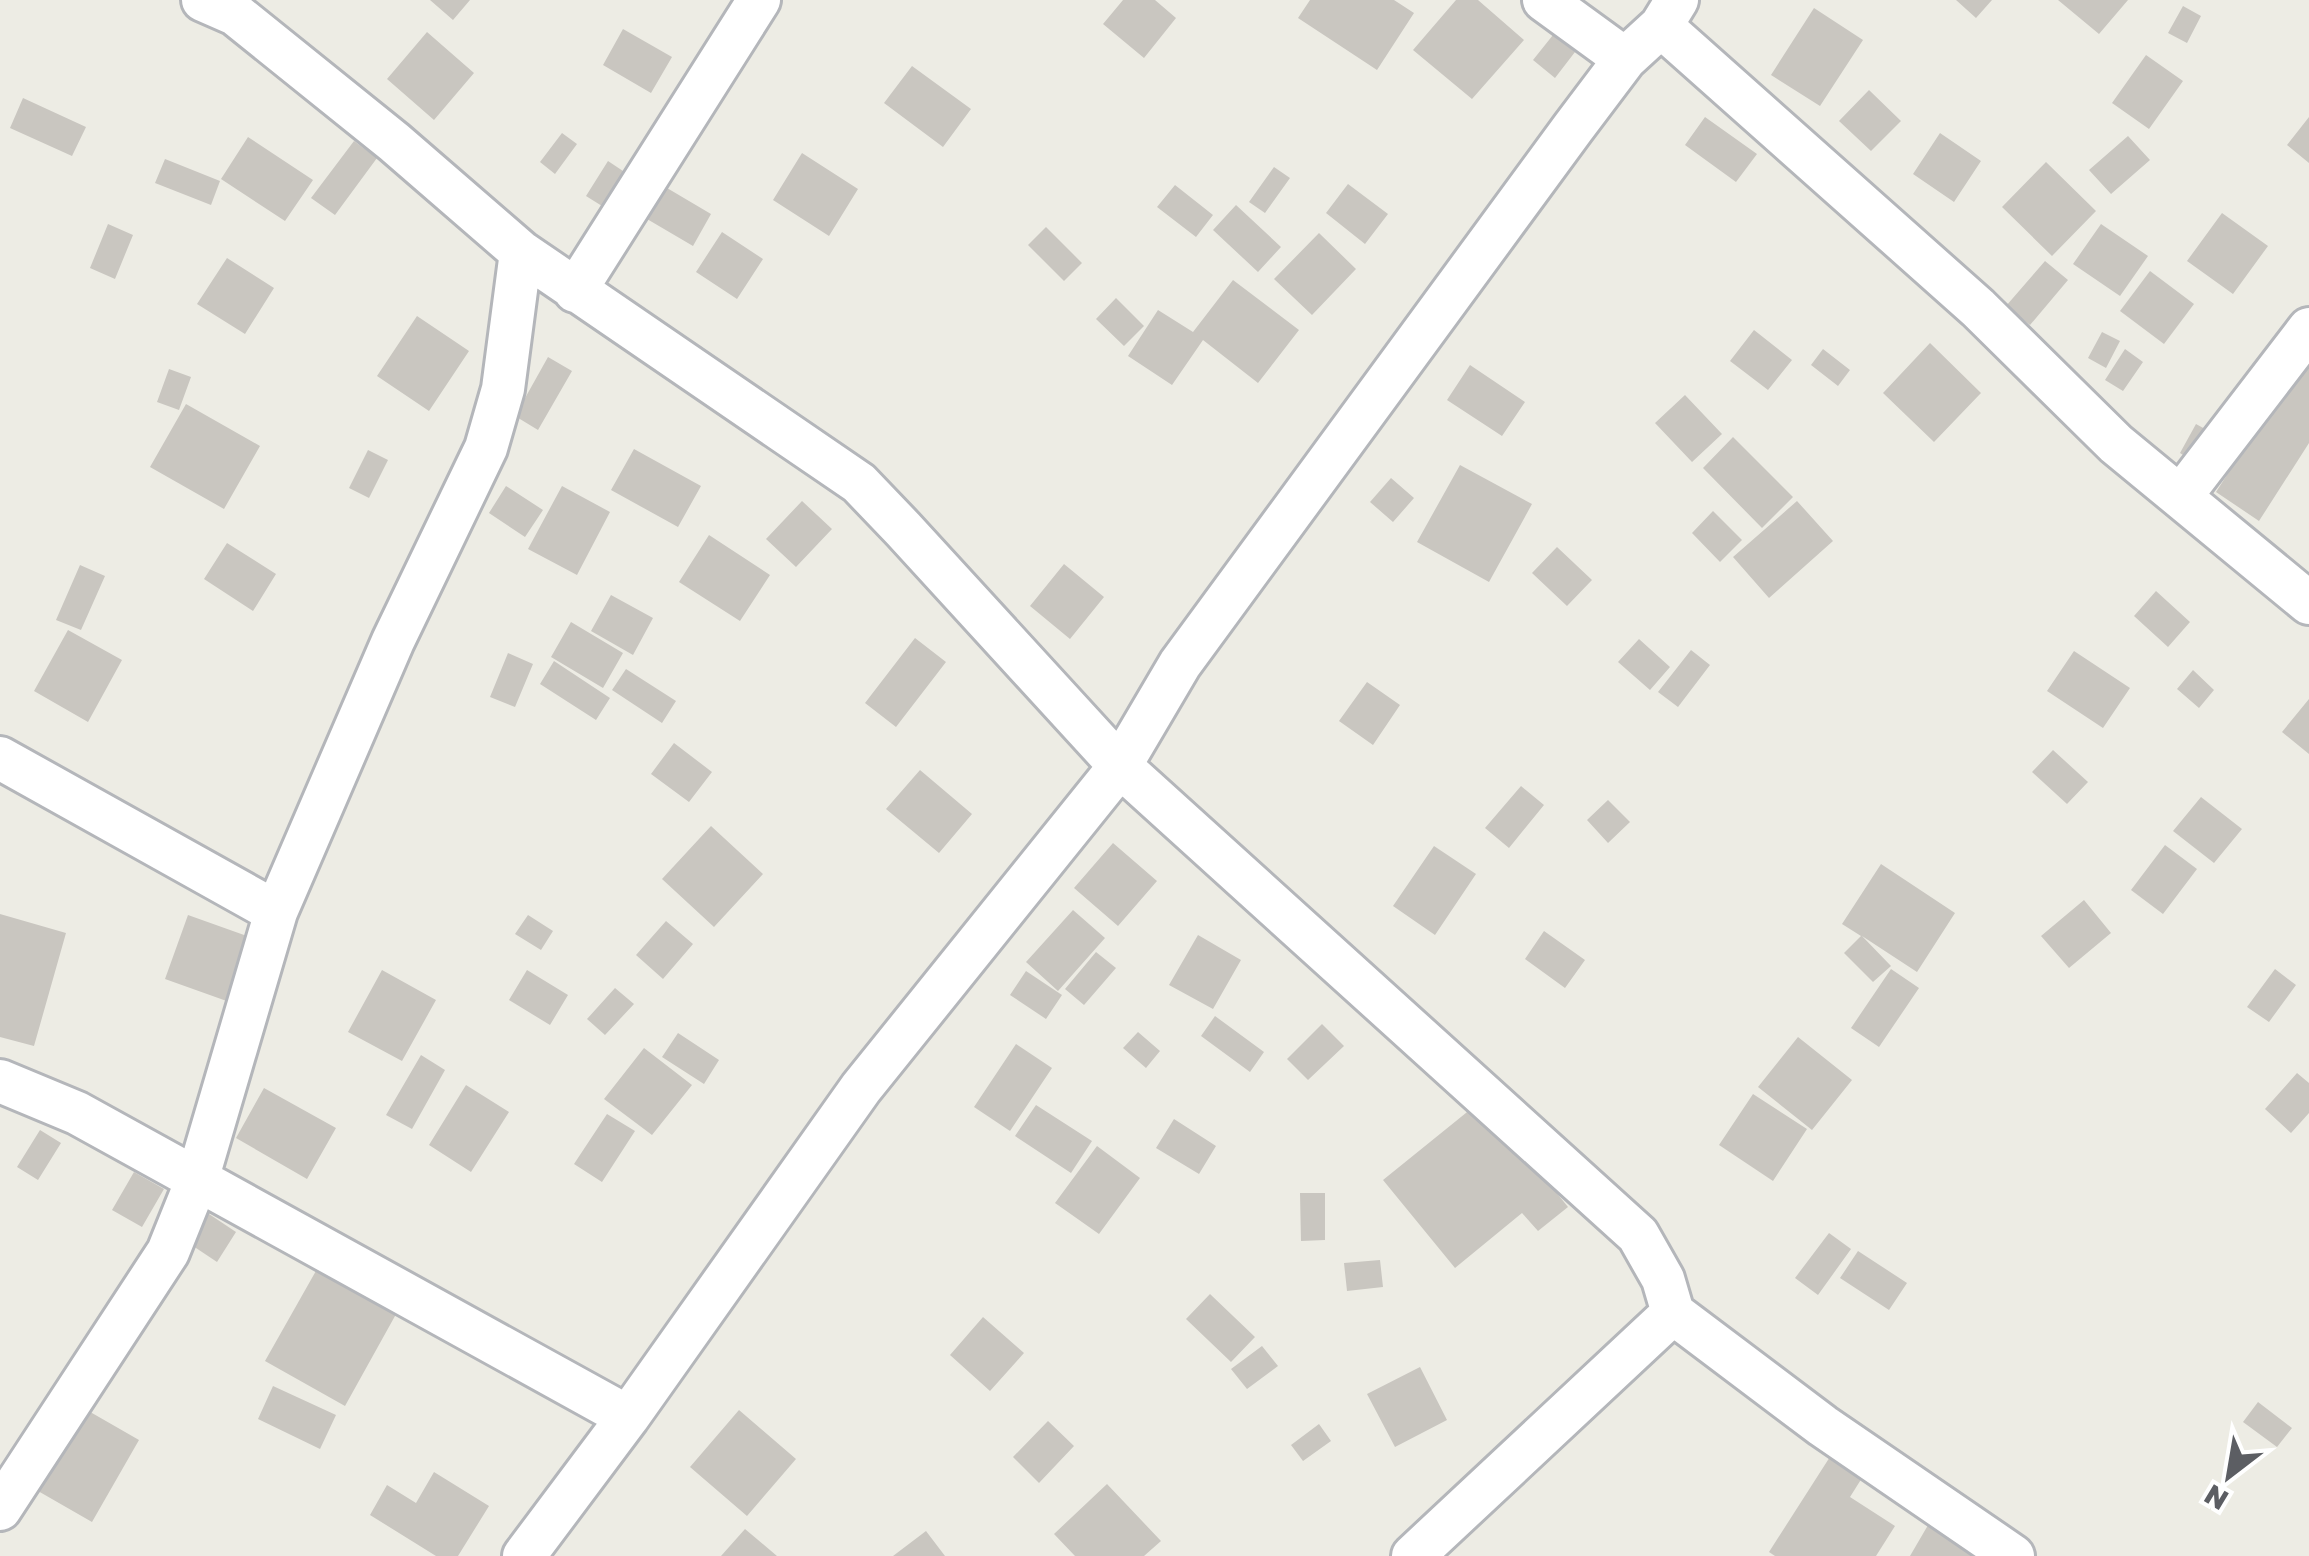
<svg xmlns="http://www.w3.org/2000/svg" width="2309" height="1556" viewBox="0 0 2309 1556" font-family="'Golos Text',sans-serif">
<rect width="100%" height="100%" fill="#edece4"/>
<path fill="#c9c6c0" d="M430,0H470L453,20Z
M1123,0H1155L1176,18L1144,58L1103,24Z
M1310,0H1394L1414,13L1377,70L1298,18Z
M1456,0H1478L1524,40L1472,99L1413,50Z
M1956,0H1992L1976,18Z
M2058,0H2128L2099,34Z
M2183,6L2201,16L2187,43L2168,33Z
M1814,8L1863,40L1820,106L1771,75Z
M623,29L672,57L651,93L603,65Z
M427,32L474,73L434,120L387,79Z
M1553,35L1575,52L1555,78L1533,60Z
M2146,55L2183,81L2149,129L2112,103Z
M912,66L971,109L943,147L884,103Z
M1869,90L1901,121L1871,151L1839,121Z
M23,98L86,127L72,156L10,128Z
M1705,117L1757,154L1736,182L1685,145Z
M2309,117V163L2287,145Z
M562,133L577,144L555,174L540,162Z
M1940,133L1981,161L1954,202L1913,174Z
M2128,136L2150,160L2111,194L2089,170Z
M248,137L313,180L285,221L221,179Z
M354,141L377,158L335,215L311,198Z
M802,153L858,189L829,236L773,200Z
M165,159L220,181L211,205L155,183Z
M608,161L632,177L610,211L586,196Z
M2046,162L2096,211L2052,256L2002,207Z
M1274,167L1290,178L1265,213L1249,202Z
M1348,184L1388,214L1365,244L1326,213Z
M1175,185L1213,215L1196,237L1157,207Z
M667,188L711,214L693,246L647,219Z
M1236,205L1281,247L1258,272L1213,230Z
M2222,213L2268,246L2233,294L2187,261Z
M108,224L133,235L115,279L90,268Z
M2101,224L2148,256L2120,296L2073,264Z
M1046,227L1082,263L1064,281L1028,245Z
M722,232L763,259L737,299L696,272Z
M1319,233L1356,269L1312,315L1274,279Z
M227,258L274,288L245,334L197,304Z
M2045,261L2068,280L2030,325L2006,306Z
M2150,271L2194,304L2164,344L2120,311Z
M1233,280L1299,330L1258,383L1203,340L1172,385L1128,356L1158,310L1193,332Z
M1116,298L1144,326L1124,346L1096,319Z
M417,316L469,351L429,411L377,376Z
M1754,330L1792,360L1768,390L1730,361Z
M2102,332L2120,341L2106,368L2088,358Z
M1930,343L1981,393L1934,442L1883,393Z
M2309,348V443L2259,521L2216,492Z
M1823,349L1850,370L1838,386L1811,365Z
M2125,349L2143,362L2123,391L2105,380Z
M548,357L572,371L538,430L515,416Z
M1470,365L1525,402L1502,436L1447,400Z
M169,369L191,377L179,410L157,402Z
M1685,395L1722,434L1692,462L1655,423Z
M186,404L260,446L224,509L150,467Z
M2196,424L2214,434L2197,464L2180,453Z
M1733,437L1793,497L1762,528L1703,468Z
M634,449L701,486L678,527L611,490Z
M368,450L388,460L369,498L349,488Z
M1460,465L1532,504L1489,582L1417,542Z
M1391,478L1414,498L1393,522L1370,502Z
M506,486L543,510L525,537L489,513Z
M562,486L610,512L577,575L528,549Z
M802,501L832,529L796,567L766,539Z
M1797,501L1833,541L1769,598L1733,557Z
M1713,511L1742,540L1720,562L1692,533Z
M709,535L770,575L740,621L679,582Z
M227,543L276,574L253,611L204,579Z
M1557,547L1592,580L1567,606L1532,573Z
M1064,564L1104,597L1070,639L1030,606Z
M80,565L105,576L81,630L56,620Z
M2156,591L2190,622L2168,647L2134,616Z
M611,595L653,618L633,655L591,631Z
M571,622L623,653L603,688L551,657Z
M68,630L122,660L88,722L34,691Z
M915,638L946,662L896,727L865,703Z
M1639,639L1670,667L1650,690L1618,662Z
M1691,650L1710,665L1678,707L1658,692Z
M2074,651L2130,688L2103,728L2047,691Z
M508,653L533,664L515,707L490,697Z
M554,661L610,698L596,720L540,684Z
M626,669L676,701L662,723L612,690Z
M2193,670L2214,690L2199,708L2177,689Z
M1367,682L1400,705L1373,745L1339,721Z
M2309,699V754L2282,732Z
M674,743L712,772L689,802L651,774Z
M2053,750L2088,782L2067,804L2032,772Z
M920,770L972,814L939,853L886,809Z
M1521,786L1544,805L1509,848L1485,828Z
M2201,797L2242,829L2214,863L2173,831Z
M1608,800L1630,822L1608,843L1587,820Z
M711,826L763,874L714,927L662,879Z
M1113,843L1157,881L1118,926L1074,888Z
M2165,845L2197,869L2163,914L2131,890Z
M1434,846L1476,874L1435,935L1393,906Z
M1881,864L1955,913L1917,972L1862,936L1891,966L1873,982L1844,953L1861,936L1842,924Z
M2084,900L2111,933L2069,968L2041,936Z
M1073,910L1105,938L1058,991L1026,962Z
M0,914L66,933L34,1046L0,1037Z
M188,915L258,940L235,1004L165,979Z
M528,915L553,931L541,950L515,934Z
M666,921L693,944L663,979L636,955Z
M1544,931L1585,960L1565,988L1525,959Z
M1198,935L1241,960L1213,1009L1169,985Z
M1096,952L1116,968L1084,1005L1065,989Z
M1891,969L1919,988L1879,1047L1851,1028Z
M2275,969L2296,985L2269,1022L2247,1007Z
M382,970L436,1000L402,1061L348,1032Z
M527,970L568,995L550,1025L509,1000Z
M1026,971L1062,995L1046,1019L1010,995Z
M615,988L634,1004L605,1035L587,1019Z
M1215,1016L1264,1052L1250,1072L1201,1036Z
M1322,1024L1344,1046L1308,1080L1287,1059Z
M1138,1032L1160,1051L1146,1068L1123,1048Z
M678,1033L719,1060L704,1084L662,1057Z
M1798,1037L1852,1080L1812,1130L1758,1087Z
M1016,1044L1052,1068L1010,1131L974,1107Z
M644,1048L692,1085L652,1135L604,1099Z
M421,1055L445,1070L412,1129L386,1115Z
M2297,1073L2309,1083V1113L2291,1133L2265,1109Z
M466,1085L509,1112L471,1172L429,1145Z
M264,1088L336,1128L307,1179L236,1138Z
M1753,1094L1807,1129L1773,1181L1719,1145Z
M1482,1100L1568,1207L1538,1231L1522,1213L1455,1268L1383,1180Z
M1036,1105L1092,1141L1071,1173L1015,1136Z
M607,1114L635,1131L602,1182L574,1164Z
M1174,1119L1216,1146L1199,1174L1156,1148Z
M40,1130L61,1143L38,1180L17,1167Z
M1097,1146L1140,1178L1099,1234L1055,1203Z
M134,1172L164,1189L142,1227L112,1210Z
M1300,1193H1325V1240L1301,1241Z
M203,1210L236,1232L217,1262L184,1240Z
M1829,1233L1851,1249L1818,1295L1795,1278Z
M1858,1251L1907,1283L1889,1310L1840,1278Z
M1380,1260L1383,1287L1347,1291L1344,1263Z
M321,1262L400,1307L345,1406L265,1361Z
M1210,1294L1255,1337L1231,1362L1186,1319Z
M983,1317L1024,1353L990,1391L950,1355Z
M1262,1346L1278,1366L1247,1389L1231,1369Z
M1420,1367L1447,1420L1395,1447L1367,1394Z
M273,1386L336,1415L320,1449L258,1419Z
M2258,1402L2292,1428L2277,1447L2243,1422Z
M85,1409L139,1440L92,1522L38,1491Z
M739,1410L796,1459L747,1516L690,1467Z
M1048,1421L1074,1446L1039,1483L1013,1457Z
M1319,1424L1331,1441L1303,1461L1291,1445Z
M1835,1449L1867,1470L1850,1497L1895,1526L1876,1556H1775L1769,1552Z
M434,1472L489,1506L458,1556H436L370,1515L387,1485L416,1503Z
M1107,1484L1161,1541L1144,1556H1075L1054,1534Z
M1931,1520L1975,1556H1910Z
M745,1529L777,1556H721Z
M926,1531L945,1556H893Z"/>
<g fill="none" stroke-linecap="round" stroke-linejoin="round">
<defs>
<path id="minor" d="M203,0L235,14L394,142L521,252L859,483L903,529L1120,766L1638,1235L1663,1279L1673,1313L1823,1426L2013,1556
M1544,0L1625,59
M1661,26L1978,308L2116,444L2309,603
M575,291L759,0
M2181,496L2309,329
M0,758L276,912
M0,1081L77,1113L628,1417
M0,1509L168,1252L197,1180L276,912L393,641L486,448L503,389L521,252
M524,1556L628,1417L861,1088L1120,766L1180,664L1573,128L1625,59L1661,26L1677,0
M1413,1556L1673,1313"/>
</defs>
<use href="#minor" stroke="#b4b6ba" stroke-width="48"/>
<use href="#minor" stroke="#fff" stroke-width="42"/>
</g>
<g transform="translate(2229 1476) rotate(211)" stroke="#ffffff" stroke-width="8" paint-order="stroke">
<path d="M0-8L18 38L0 25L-18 38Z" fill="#5c5e63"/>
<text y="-15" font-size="28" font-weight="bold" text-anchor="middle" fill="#5c5e63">N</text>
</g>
</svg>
